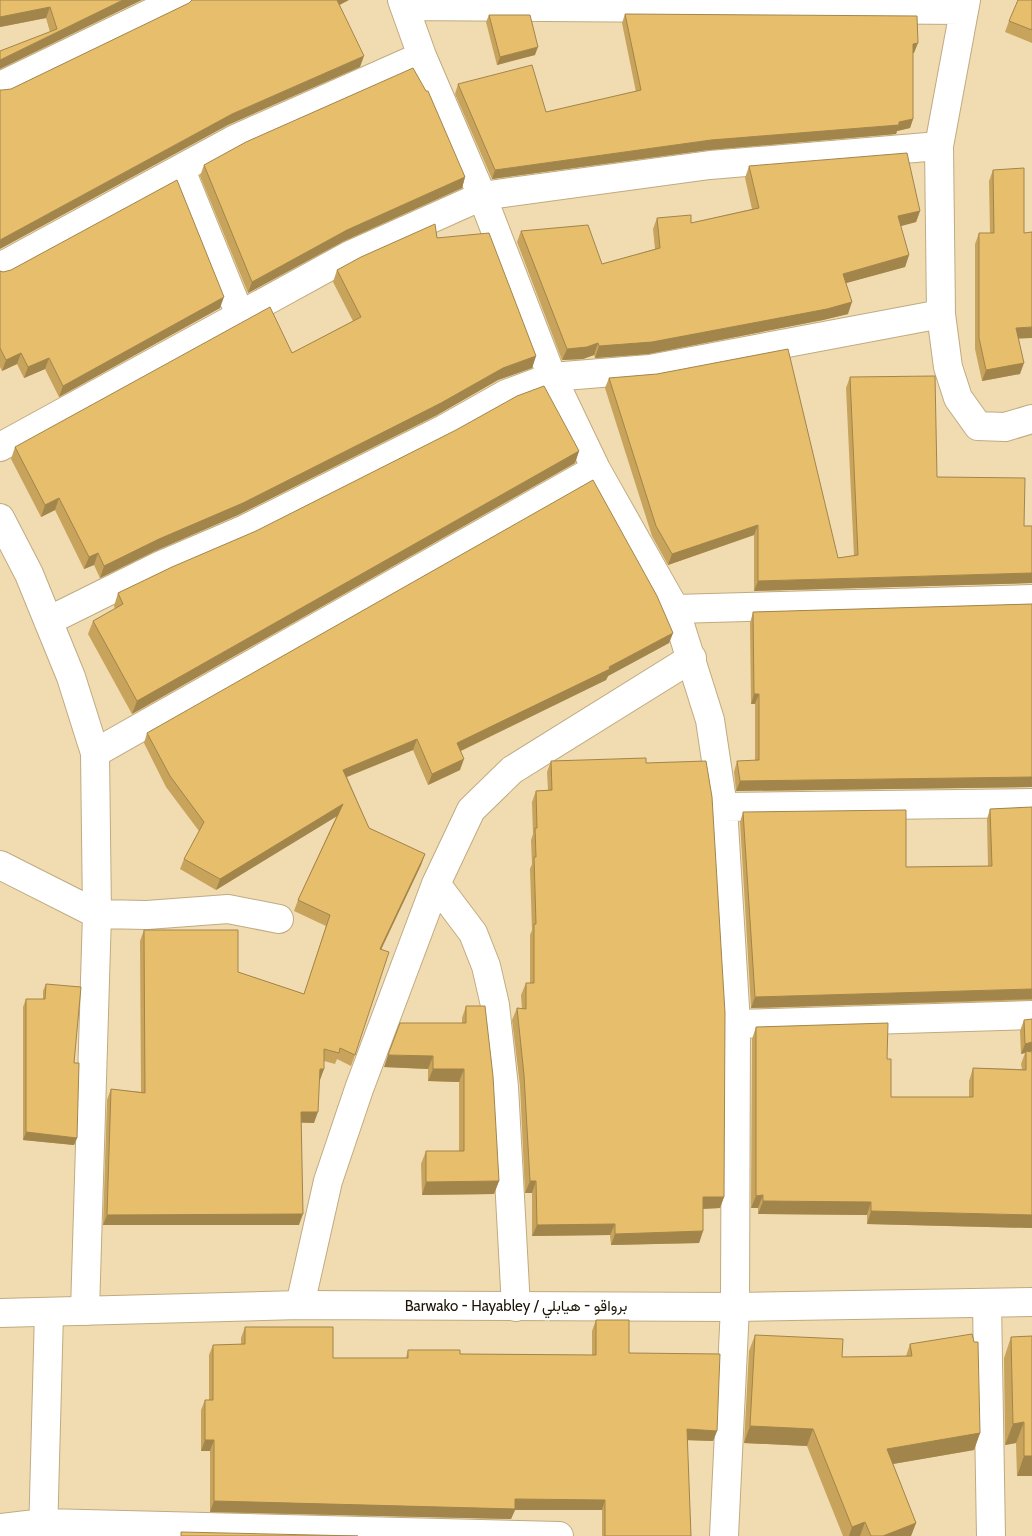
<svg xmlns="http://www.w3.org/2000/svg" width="1032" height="1536" viewBox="0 0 1032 1536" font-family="Cabin,Vazirmatn,sans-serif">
<rect width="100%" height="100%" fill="#f1dbb0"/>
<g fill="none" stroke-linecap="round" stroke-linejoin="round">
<defs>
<path id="minor" d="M402,0L422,56L482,196L552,377L596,469L675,609L710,720L723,807L736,1024L735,1307L724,1536
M966,0L939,146L941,314L948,367L958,398L978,426L1005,427L1032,419
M404,6L963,10
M0,86L178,0
M181,170L240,315
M0,267L235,139L422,56
M0,447L350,255L482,196L710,165L939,146
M0,518L29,574L71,677L95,753L97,914L85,1311
M675,609L1032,599
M48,621L161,565L245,529L444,429L506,394L552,377L650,369L941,314
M95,753L596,469
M723,807L1032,803
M0,865L97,914L147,915L228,909L279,919
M436,884L473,933L486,966L495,1005L504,1087L516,1307
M736,1024L1032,1015
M987,1303L991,1536
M300,1305L328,1181L359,1089L436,884L471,810L512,770L692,658
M0,1528L44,1523L559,1536
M43,1536L49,1312"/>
<path id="major" d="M0,1313L300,1305L735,1307L1032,1302"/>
</defs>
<use href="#minor" stroke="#c0ab81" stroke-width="30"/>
<use href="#major" stroke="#c0ab81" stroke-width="30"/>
<use href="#minor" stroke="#fff" stroke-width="28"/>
<use href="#major" stroke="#fff" stroke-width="28"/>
</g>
<path fill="#c7a35c" d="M0,0H142L50,32L46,18L0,27Z
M1032,0V43L1005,32L1009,21Z
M625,14L914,53H913V119L910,128L897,131L896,134L708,150L492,179L455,94L458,84L546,112L636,92L622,23Z
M489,15L535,55L497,65L486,22Z
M204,165L465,177L462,188L344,241L248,293L200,176Z
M749,166L920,211L916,222L900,226L909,255L905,267L846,283L848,314L823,320L648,354L595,358L594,355L583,359L562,360L517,242L521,231L602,264L655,249L653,229L657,218L691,223L752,209L745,178Z
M993,170L1024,233L1019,339L1020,374L982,381L975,349V244L979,233H990L989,181Z
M437,238L536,356L532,368L498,380L437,415L238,515L155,551L100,578L94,565L84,569L55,510L41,517L11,459L15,447L292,353L353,321L333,282L337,270Z
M0,271L3,272L220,308L59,397L45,369L24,378L17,364L2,371L0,367Z
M850,377L937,477L1024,526H1032V583L754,591V535L668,565L652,536L605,388L609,378L838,558L854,556L846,388Z
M579,451L575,463L132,714L88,634L93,621L115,609L114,606L118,593Z
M1032,604V787L736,791L734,772L737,761H755V704H751L750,623L753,612Z
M673,633L669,643L608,676L606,680L461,751L460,770L428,785L413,750L347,777L369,828L425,854L421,865L381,950L355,1055L351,1066L337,1059L335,1064L324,1061V1069L319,1080L314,1123H301L299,1225H103L107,1100L111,1089L141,1092L140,941L144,930L238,972L304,994L326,926L294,911L298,900L337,815L216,890L180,869L184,859L199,831L166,787L144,743L147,733Z
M551,761L646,763L724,1197L720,1208L703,1209V1231L699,1243L611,1245L610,1235L532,1236V1193H525L520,1086L512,1020L517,1008L522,1009L521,995L526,983H530V935L532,930L530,869L532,864L531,840L533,834L532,802L536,791L548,790L547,772Z
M1032,807V1000L751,1008L740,822L743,812L906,867L988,866L987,819L990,809Z
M46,984L74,1063L77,1138L74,1145L23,1140V1007L26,999H43V991Z
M466,1006L499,1181L494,1194L422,1195L421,1164L426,1151H459V1082L428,1081V1069L384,1067L462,1023V1018Z
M1024,1020L1032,1051L1030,1052H1032V1228L867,1224V1215L758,1214V1208H751L752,1039L756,1027L887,1059L891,1097H969V1081L973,1068L1022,1069L1021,1064L1025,1053L1021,1054L1020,1031Z
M596,1320L629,1353L717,1431L713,1441L687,1440L691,1536H602V1510H515L511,1519L210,1512V1451H201V1410L205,1400H209V1355L213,1345L241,1344V1338L245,1327L333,1358H406L408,1350L460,1354L592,1355V1331Z
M755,1335L842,1357L906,1356L910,1344L980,1433L974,1450L893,1464L916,1523L911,1536H843L807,1446L744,1443L749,1351Z
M1032,1336V1476H1017L1016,1443L1005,1445L1004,1358L1011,1337Z"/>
<path fill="#a2854b" d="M123,0H142L0,69V60Z
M336,0H349L334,8Z
M50,7L46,18L0,27V17Z
M918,43L914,53H910L913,44Z
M538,47L535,55L497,65L500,57Z
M364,56L360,67L228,125L0,249V240L232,114Z
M913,119L910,128L897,131L896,134L708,150L492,179L495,170L711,140L899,122Z
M465,177L462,188L344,241L248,293L252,282L347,230Z
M920,211L916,222L894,228L898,216Z
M909,255L905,267L839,285L843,274Z
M224,297L220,308L59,397L63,386Z
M852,302L848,314L823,320L648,354L595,358L599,346Z
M1032,327V338L1012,339L1016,328Z
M598,343L594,355L583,359L562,360L567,349Z
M21,353L17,364L2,371L6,360Z
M536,356L532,368L498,380L437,415L238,515L155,551L100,578L104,566L503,368Z
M49,358L45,369L24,378L28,367Z
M1024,363L1020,374L982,381L986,370Z
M579,451L575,463L132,714L137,701Z
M59,498L55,510L41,517L45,505Z
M758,525L754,535L668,565L672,554Z
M98,553L94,565L84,569L89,557Z
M1032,573V583L754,591L758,581Z
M673,633L669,643L608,676L606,680L454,754L457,743L609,667Z
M754,694H759L755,704H751Z
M417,739L413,750L339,780L343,770Z
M464,759L460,770L428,785L432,774Z
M1032,777V787L736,791L740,781Z
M343,804L339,815L216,890L220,879Z
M425,854L421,865L376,960L380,949Z
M1032,989V999L751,1008L755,997Z
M1032,1042V1051L1021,1054L1025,1044Z
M388,1055L433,1056L428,1069L384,1067Z
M320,1069H324L320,1080H316Z
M433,1069H464L459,1082L428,1081Z
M301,1112H318L314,1123L297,1122Z
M26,1132L77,1138L74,1145L23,1140Z
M499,1181L494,1194L422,1195L426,1182Z
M530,1181H536L532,1193H525Z
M763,1195L758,1208H751L756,1196Z
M703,1197H724L720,1208L699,1209Z
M763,1201L871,1202L867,1215L758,1214Z
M871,1211L1032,1215V1228L867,1224Z
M303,1214L299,1225H103L107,1215Z
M615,1224L610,1235L532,1236L537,1225Z
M703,1231L699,1243L611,1245L615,1234Z
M1024,1422L1016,1443L1005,1445L1013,1424Z
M750,1426L813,1429L807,1446L744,1443Z
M687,1429L717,1431L713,1441L683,1440Z
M980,1433L974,1450L881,1466L887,1449Z
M205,1440H214L210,1451H201Z
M1024,1456H1032V1476H1017Z
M515,1499L605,1500L602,1510H515L511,1519L210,1512L214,1501Z
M865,1522L860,1536H849L852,1527Z
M916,1523L911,1536H883Z"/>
<path fill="#e7be6b" stroke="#a2854b" d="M0,0H123L0,60V51L57,29L50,7L0,17Z
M192,0H337L364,56L232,114L0,240V90H2L11,89L189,3Z
M1018,0H1032V30L1009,21Z
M625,14L917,16L918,43L913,44V119L899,122V125L711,140L495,170L458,84L532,65L546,112L641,90Z
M489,15H530L538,47L500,57Z
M413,68L426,91H428L465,177L347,230L252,282L204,165L246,142Z
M907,153L920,211L898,216L909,255L843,274L852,302L827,309L652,342L599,346L598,343L587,347L567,349L521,231L588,225L602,264L660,248L657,218L691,215V223L759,208L749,166Z
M1024,168V233L1032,232V327L1016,328L1024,363L986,370L979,338V233H994L993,170Z
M177,180L224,297L63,386L49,358L28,367L21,353L6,360L0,348V271L3,272L11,270Z
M435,224L437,238L489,233L536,356L503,368L441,403L243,503L159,539L104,566L98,553L89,557L59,498L45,505L15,447L270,307L292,353L361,317L337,270L361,257Z
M788,349L838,558L858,555L850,377L935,376L937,477L1025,478L1024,526H1032V573L758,581V525L672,554L656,526L609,378L657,374Z
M544,386L579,451L137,701L93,621L123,604L118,593L172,567L256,531L456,430L517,396Z
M593,480L657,596L673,633L609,667L610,669L457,743L464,759L432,774L417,739L343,770L369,828L425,854L380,949L389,952L355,1055L340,1048L339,1053L324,1049V1069H320L318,1112H301L303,1214L107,1215L111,1089L145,1093L144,930H238V972L304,994L330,915L298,900L343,804L220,879L184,859L204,822L170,776L147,733Z
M1032,604V777L740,781L737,761L759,760V694H754L753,612Z
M646,758V763L706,761L712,797L725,1013L724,1197H703V1231L615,1234V1224L537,1225L536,1181H530L524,1075L517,1008L526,1009V983H534V924H536L534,857H536L535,828H537L536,791L552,790L551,761Z
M1032,807V989L755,997L743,812L906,810V867L992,866L990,809Z
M46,984L81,987L74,1063H79L77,1138L26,1132V999H45Z
M466,1006H485L493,1076L499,1181L426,1182V1151H464V1069H433V1056L388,1055L400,1023H466Z
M1032,1019V1042L1025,1044L1024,1020Z
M888,1023L887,1059H891V1097H973V1068L1026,1070V1051L1032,1052V1215L871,1211V1202L763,1201V1195L756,1196V1027Z
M596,1320H629V1353L720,1354L717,1431L687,1429L691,1536H605V1500L515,1499V1509L214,1501V1440H205V1400H213V1345L245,1344V1327H333V1358H408V1350H460V1354L596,1355Z
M972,1334L974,1342H978L980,1433L887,1449L916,1523L883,1536H871L865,1522L852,1527L813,1429L750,1426L755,1335L843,1339L842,1357L912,1356L910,1344Z
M1032,1336V1456H1024V1422L1013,1424L1011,1337Z
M181,1532L358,1536H181Z"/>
<g text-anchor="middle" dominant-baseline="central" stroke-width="4" stroke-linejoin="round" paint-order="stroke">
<g font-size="15" fill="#1b1404" stroke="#fff">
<text x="516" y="1306">Barwako - Hayabley / برواقو - هيابلي</text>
</g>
</g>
</svg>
